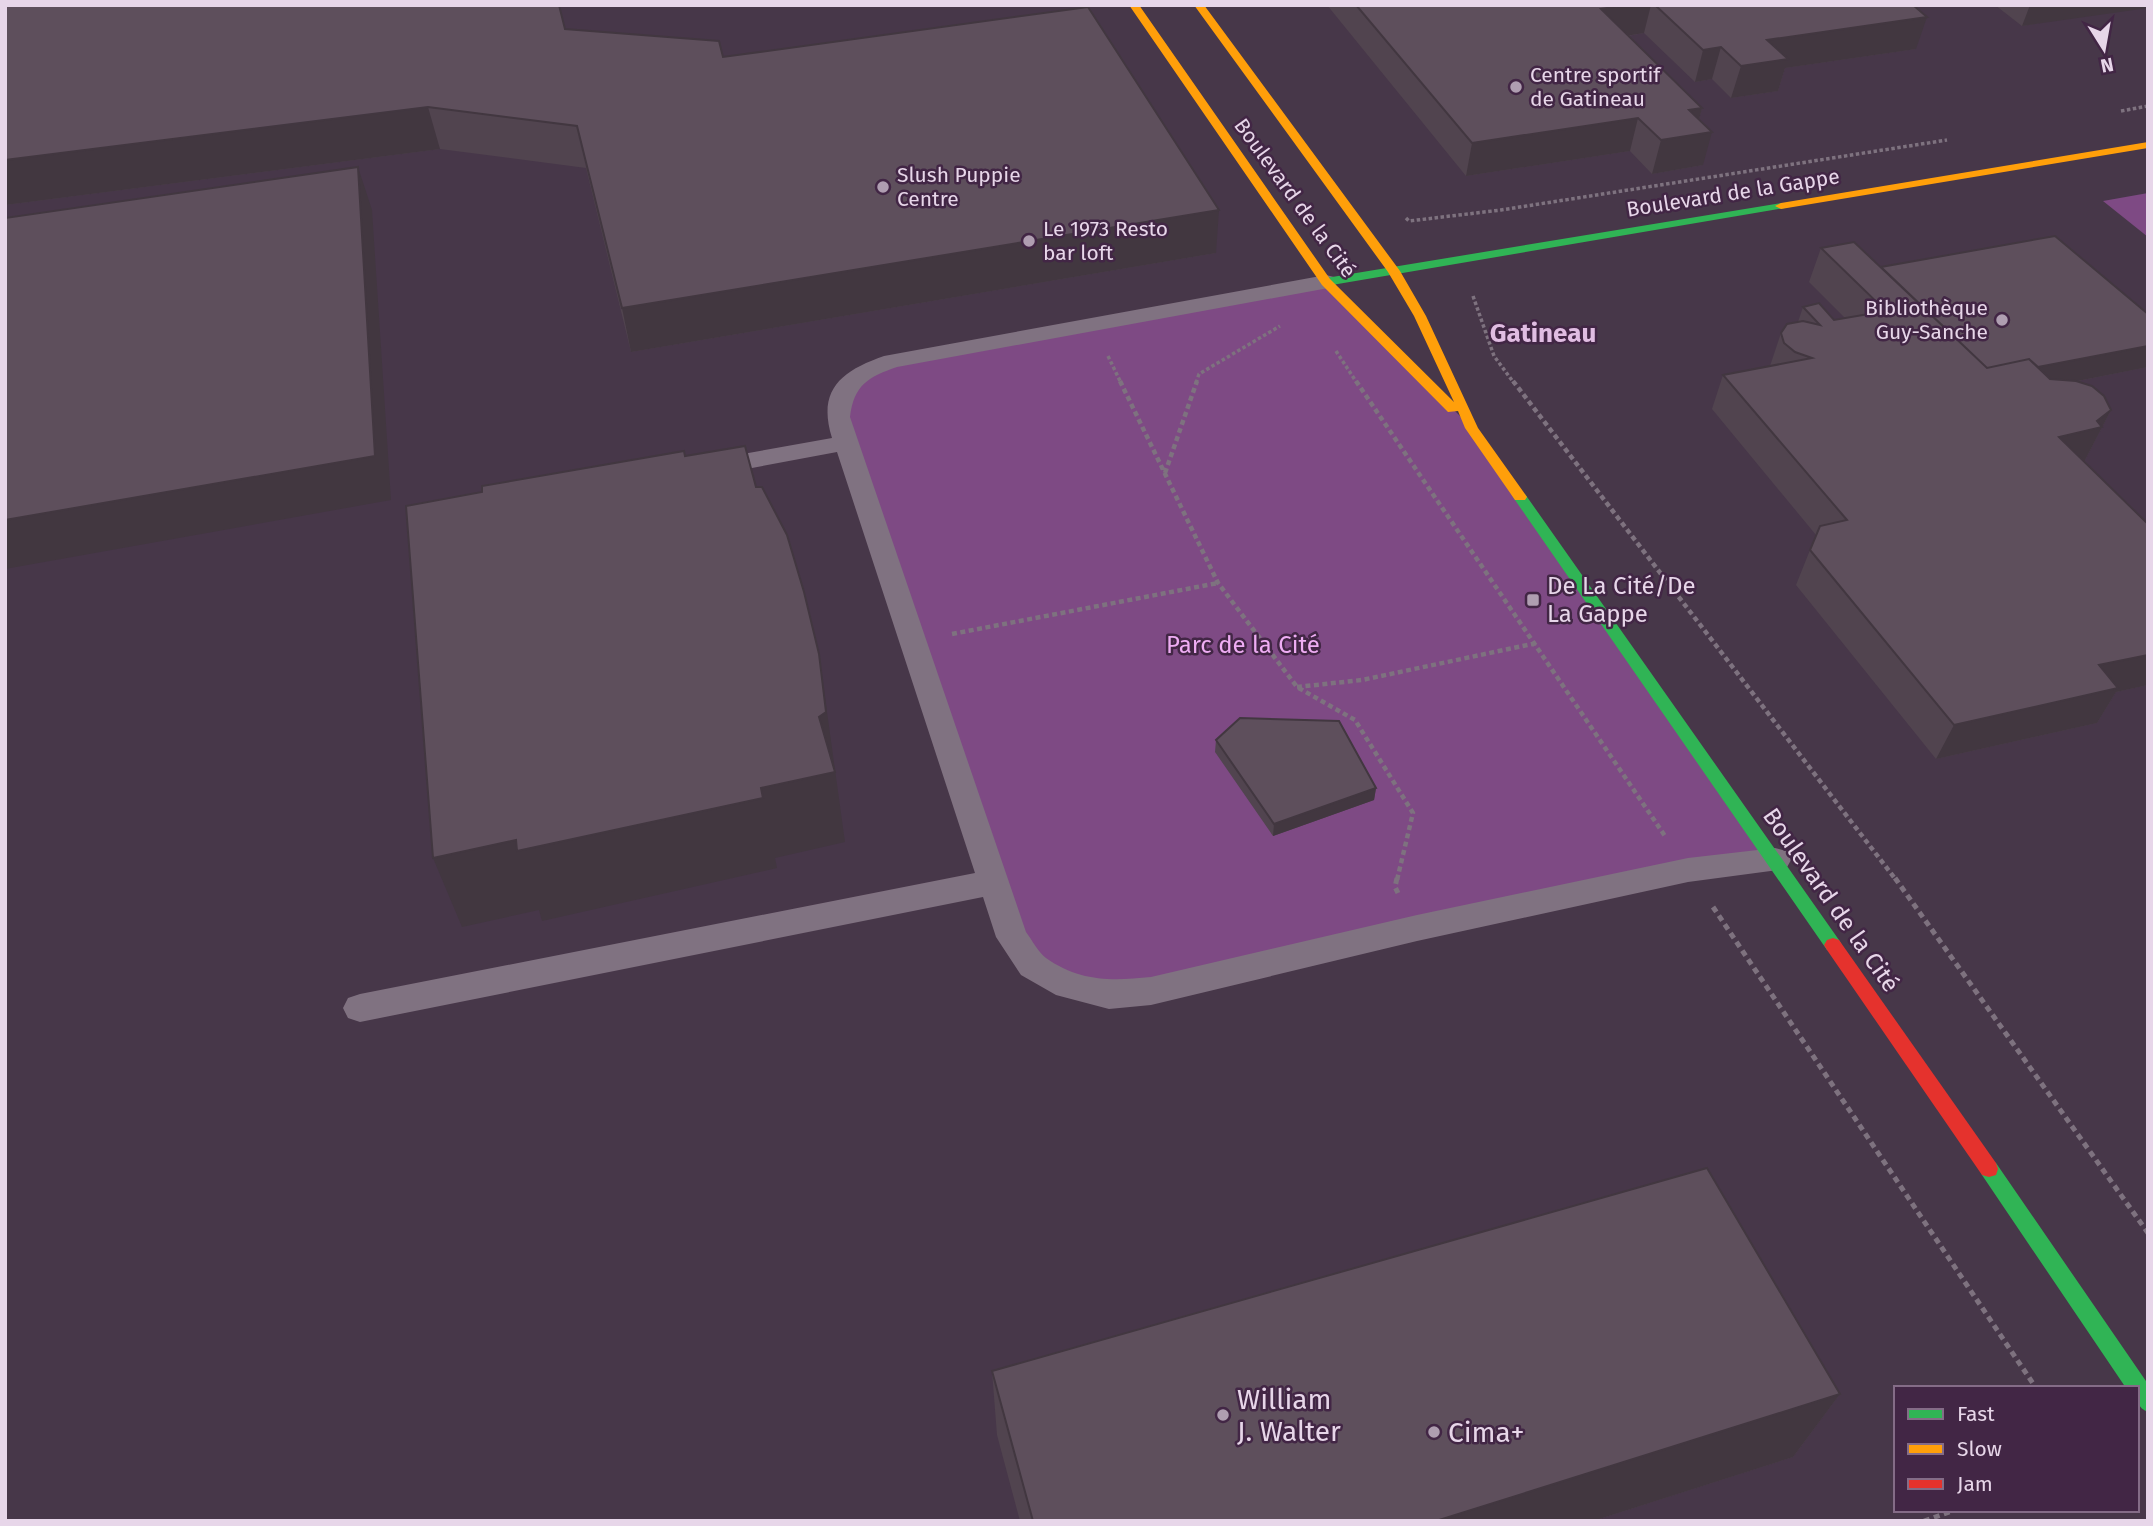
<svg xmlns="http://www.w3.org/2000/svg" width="2153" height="1526" viewBox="0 0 2153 1526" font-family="'Fira Sans',sans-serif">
<rect width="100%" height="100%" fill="#473749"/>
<path fill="#7e4a84" d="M2148,193V237L2103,201Z
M1326,282L1472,428L1775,860L1151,991L1033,966L838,400L866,369Z"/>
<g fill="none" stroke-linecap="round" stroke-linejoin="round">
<path stroke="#7e727f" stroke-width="3.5" stroke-dasharray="3.5 2.5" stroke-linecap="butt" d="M2121,111L2148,106
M1406,218L1409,221L1501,210L1947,140
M1473,296L1494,356L1514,383
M1336,351L1357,383
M1108,356L1121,383
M1196,383L1199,374L1280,326"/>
<path stroke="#7e727f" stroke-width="4.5" stroke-dasharray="5 3.5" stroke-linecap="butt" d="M1120,381L1218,583L1297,687L1355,720L1413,813L1397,880
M1356,381L1665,836
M1513,381L1896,880
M1165,473L1197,381
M952,634L1218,583
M1297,687L1362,680L1537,643"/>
<path stroke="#7e727f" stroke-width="5" stroke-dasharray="6 4.5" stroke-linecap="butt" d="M1397,878L1395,887L1398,893
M1895,878L2148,1233
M1713,907L2036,1388
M1924,1521L1955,1510"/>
<path fill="#807281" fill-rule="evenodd" d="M1326,275L1334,277L1337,282L1334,287L897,367C868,377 854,385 850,417L1026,932C1032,940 1038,952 1046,958C1080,982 1112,981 1151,977L1417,915L1688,858L1775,848L1786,851L1791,860L1786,869L1688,882L1417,941L1151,1005L1109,1009L1056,995L1021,975L996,937L983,897L360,1022L348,1018L343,1008L348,998L360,994L975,873L837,452L709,476L700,474L696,468L700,462L709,460L832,438C817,390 841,371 884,356Z"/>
<path fill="#30b455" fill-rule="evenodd" d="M1781,203L1785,204V208L1326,286L1320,282L1326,278Z
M1520,493L1525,494L1839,940L1842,945L1839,950L1833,952L1827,950L1515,500L1513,497Z
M1989,1161L1996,1163L2148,1384V1412C2136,1407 2137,1400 2137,1388H2126L1982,1175L1980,1169L1982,1163Z"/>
<path fill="#ff9f0a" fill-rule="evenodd" d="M1129,5H1139L1330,279L1454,402L1414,316L1388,272L1194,5H1204L1400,271L1426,316L1478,428L1527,497L1525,500H1515L1465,428L1458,411L1448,412L1322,285Z
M2148,142V148L1781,209L1775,206L1781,203Z"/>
<path fill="#e5322d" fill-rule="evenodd" d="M1833,938L1839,940L1996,1163L1998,1169L1996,1175L1989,1177L1982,1175L1827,950L1824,945L1827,940Z"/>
</g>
<path fill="#51444f" d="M1327,5H1913L1916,49L1785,68L1778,91L1731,98L1712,79L1695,82L1644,33L1628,36L1702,108L1699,119L1703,165L1652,174L1630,151L1466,176Z
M1995,5H2148L2022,26Z
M565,29L723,57L1216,253L631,352L586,168L440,149L5,205Z
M1821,248L1881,267L2148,314V367L2078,381L2111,410L2084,462L2148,524V685L2116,692L2097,723L1936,759L1796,585L1816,535L1712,409L1723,375L1770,366L1781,333L1798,322L1803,307L1834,320L1845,318L1809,282Z
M1216,740L1376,788L1374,800L1273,836L1215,752Z
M992,1371L1840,1394L1793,1457L1593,1521H1020L997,1435Z"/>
<path fill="#423740" d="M1626,5H1651L1644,33L1594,41L1601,9Z
M2030,5H2148V8L2022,26Z
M1927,17L1916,49L1785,68L1778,91L1731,98L1741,66L1767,40Z
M1721,47L1712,79L1695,82L1703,50Z
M428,107L440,149L5,205V160Z
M1702,108L1695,135L1712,132L1703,165L1652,174L1661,140L1689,110Z
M1638,118L1630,151L1466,176L1472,143Z
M358,167L372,210L391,500L5,569V520Z
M1219,210L1216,253L631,352L622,308Z
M2148,346V367L1971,402L1982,378Z
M2111,410L2084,462L2059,437L2097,421Z
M819,654L845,842L775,858L777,868L542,921L539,910L462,927L433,858L761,788L819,717Z
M2148,655V685L2116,692L2097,723L1936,759L1954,725L2099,665Z
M1376,788L1374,800L1273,836L1274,824Z
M1840,1394L1793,1457L1593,1521H1436Z"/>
<path fill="#5e4f5c" stroke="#423740" stroke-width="2" d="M5,5H559L565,29L719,41L723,57L1088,7L1219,210L622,308L577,126L428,107L5,160Z
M1356,5H1626L1601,9L1702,108L1689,110L1712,132L1661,140L1638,118L1472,143Z
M1655,5H1913L1927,17L1767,40L1788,59L1741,66L1721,47L1703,50Z
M358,167L375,456L5,520V218Z
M2055,236L2148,314V346L2038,367L2029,359L1987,368L1881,267Z
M1854,242L1987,368L2029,359L2050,379L2076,381L2092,386L2104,396L2111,410L2097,421L2102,427L2059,437L2148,524V655L2099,665L2118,688L1954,725L1810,550L1820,526L1847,520L1723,375L1812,358L1795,352L1784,343L1781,333L1787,324L1803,321L1820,325L1803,307L1819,303L1834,320L1886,311L1821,248Z
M745,446L756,487H762L787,535L804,592L819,654L826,712L819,717L835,772L761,788L763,798L517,851L516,840L433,858L406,506L482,492V486L684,451L685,456Z
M1240,718L1339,721L1376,788L1274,824L1216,740Z
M1707,1168L1840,1394L1436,1521H1033L992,1371Z"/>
<g fill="#af9eb1" stroke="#422645" stroke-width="2.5">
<circle cx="1516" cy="87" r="7"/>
<circle cx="883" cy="187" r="7"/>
<circle cx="1029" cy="241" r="7"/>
<circle cx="2002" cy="320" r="7"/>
<rect x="1526" y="593" width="14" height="14" rx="3.5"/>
<circle cx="1223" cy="1415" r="7"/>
<circle cx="1434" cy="1432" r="7"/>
</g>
<g text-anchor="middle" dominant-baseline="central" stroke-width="5" stroke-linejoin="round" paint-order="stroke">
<g font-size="21" fill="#e7d6e9" stroke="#422645" text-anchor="start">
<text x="1530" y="75">Centre sportif<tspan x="1530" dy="24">de Gatineau</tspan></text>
<text x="897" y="175">Slush Puppie<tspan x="897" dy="24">Centre</tspan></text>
<text x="1043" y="229">Le 1973 Resto<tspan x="1043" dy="24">bar loft</tspan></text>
<text x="1988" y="308" text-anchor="end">Bibliothèque<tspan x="1988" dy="24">Guy-Sanche</tspan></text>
</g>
<g font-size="21" fill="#e7d6e9" stroke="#422645">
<text transform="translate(1733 193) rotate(-9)">Boulevard de la Gappe</text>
<text transform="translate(1295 198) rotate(54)">Boulevard de la Cité</text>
</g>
<g font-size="24" fill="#e7d6e9" stroke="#422645" text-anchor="start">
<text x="1547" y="586">De La Cité/De<tspan x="1547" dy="28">La Gappe</tspan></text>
</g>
<g font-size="24" fill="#efadf4" stroke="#422645">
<text x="1243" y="645">Parc de la Cité</text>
</g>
<g font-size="24" fill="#e7d6e9" stroke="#422645">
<text transform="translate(1831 900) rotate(55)">Boulevard de la Cité</text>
</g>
<g font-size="26" font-weight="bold" fill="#e0bde2" stroke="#422645">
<text x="1543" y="333">Gatineau</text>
</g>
<g font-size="28" fill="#e7d6e9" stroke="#422645" text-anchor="start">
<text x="1237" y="1399">William<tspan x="1237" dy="32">J. Walter</tspan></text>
<text x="1448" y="1432">Cima+</text>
</g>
</g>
<rect width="2153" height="1526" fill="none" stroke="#e7d6e9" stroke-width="14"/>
<rect x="1894" y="1386" width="245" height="126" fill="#422645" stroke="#846c87" stroke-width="2"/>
<rect x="1908" y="1409" width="35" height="10" fill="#30b455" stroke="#846c87" stroke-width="2"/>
<text x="1957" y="1421" font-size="21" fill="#e7d6e9">Fast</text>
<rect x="1908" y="1444" width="35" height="10" fill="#ff9f0a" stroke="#846c87" stroke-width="2"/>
<text x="1957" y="1456" font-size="21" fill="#e7d6e9">Slow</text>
<rect x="1908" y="1479" width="35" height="10" fill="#e5322d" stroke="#846c87" stroke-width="2"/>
<text x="1957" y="1491" font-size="21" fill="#e7d6e9">Jam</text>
<g transform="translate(2104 49) rotate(169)" stroke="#422645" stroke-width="5" paint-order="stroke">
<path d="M0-5L12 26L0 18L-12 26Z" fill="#e7d6e9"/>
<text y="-10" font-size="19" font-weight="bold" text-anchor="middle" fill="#e7d6e9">N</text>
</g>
</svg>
